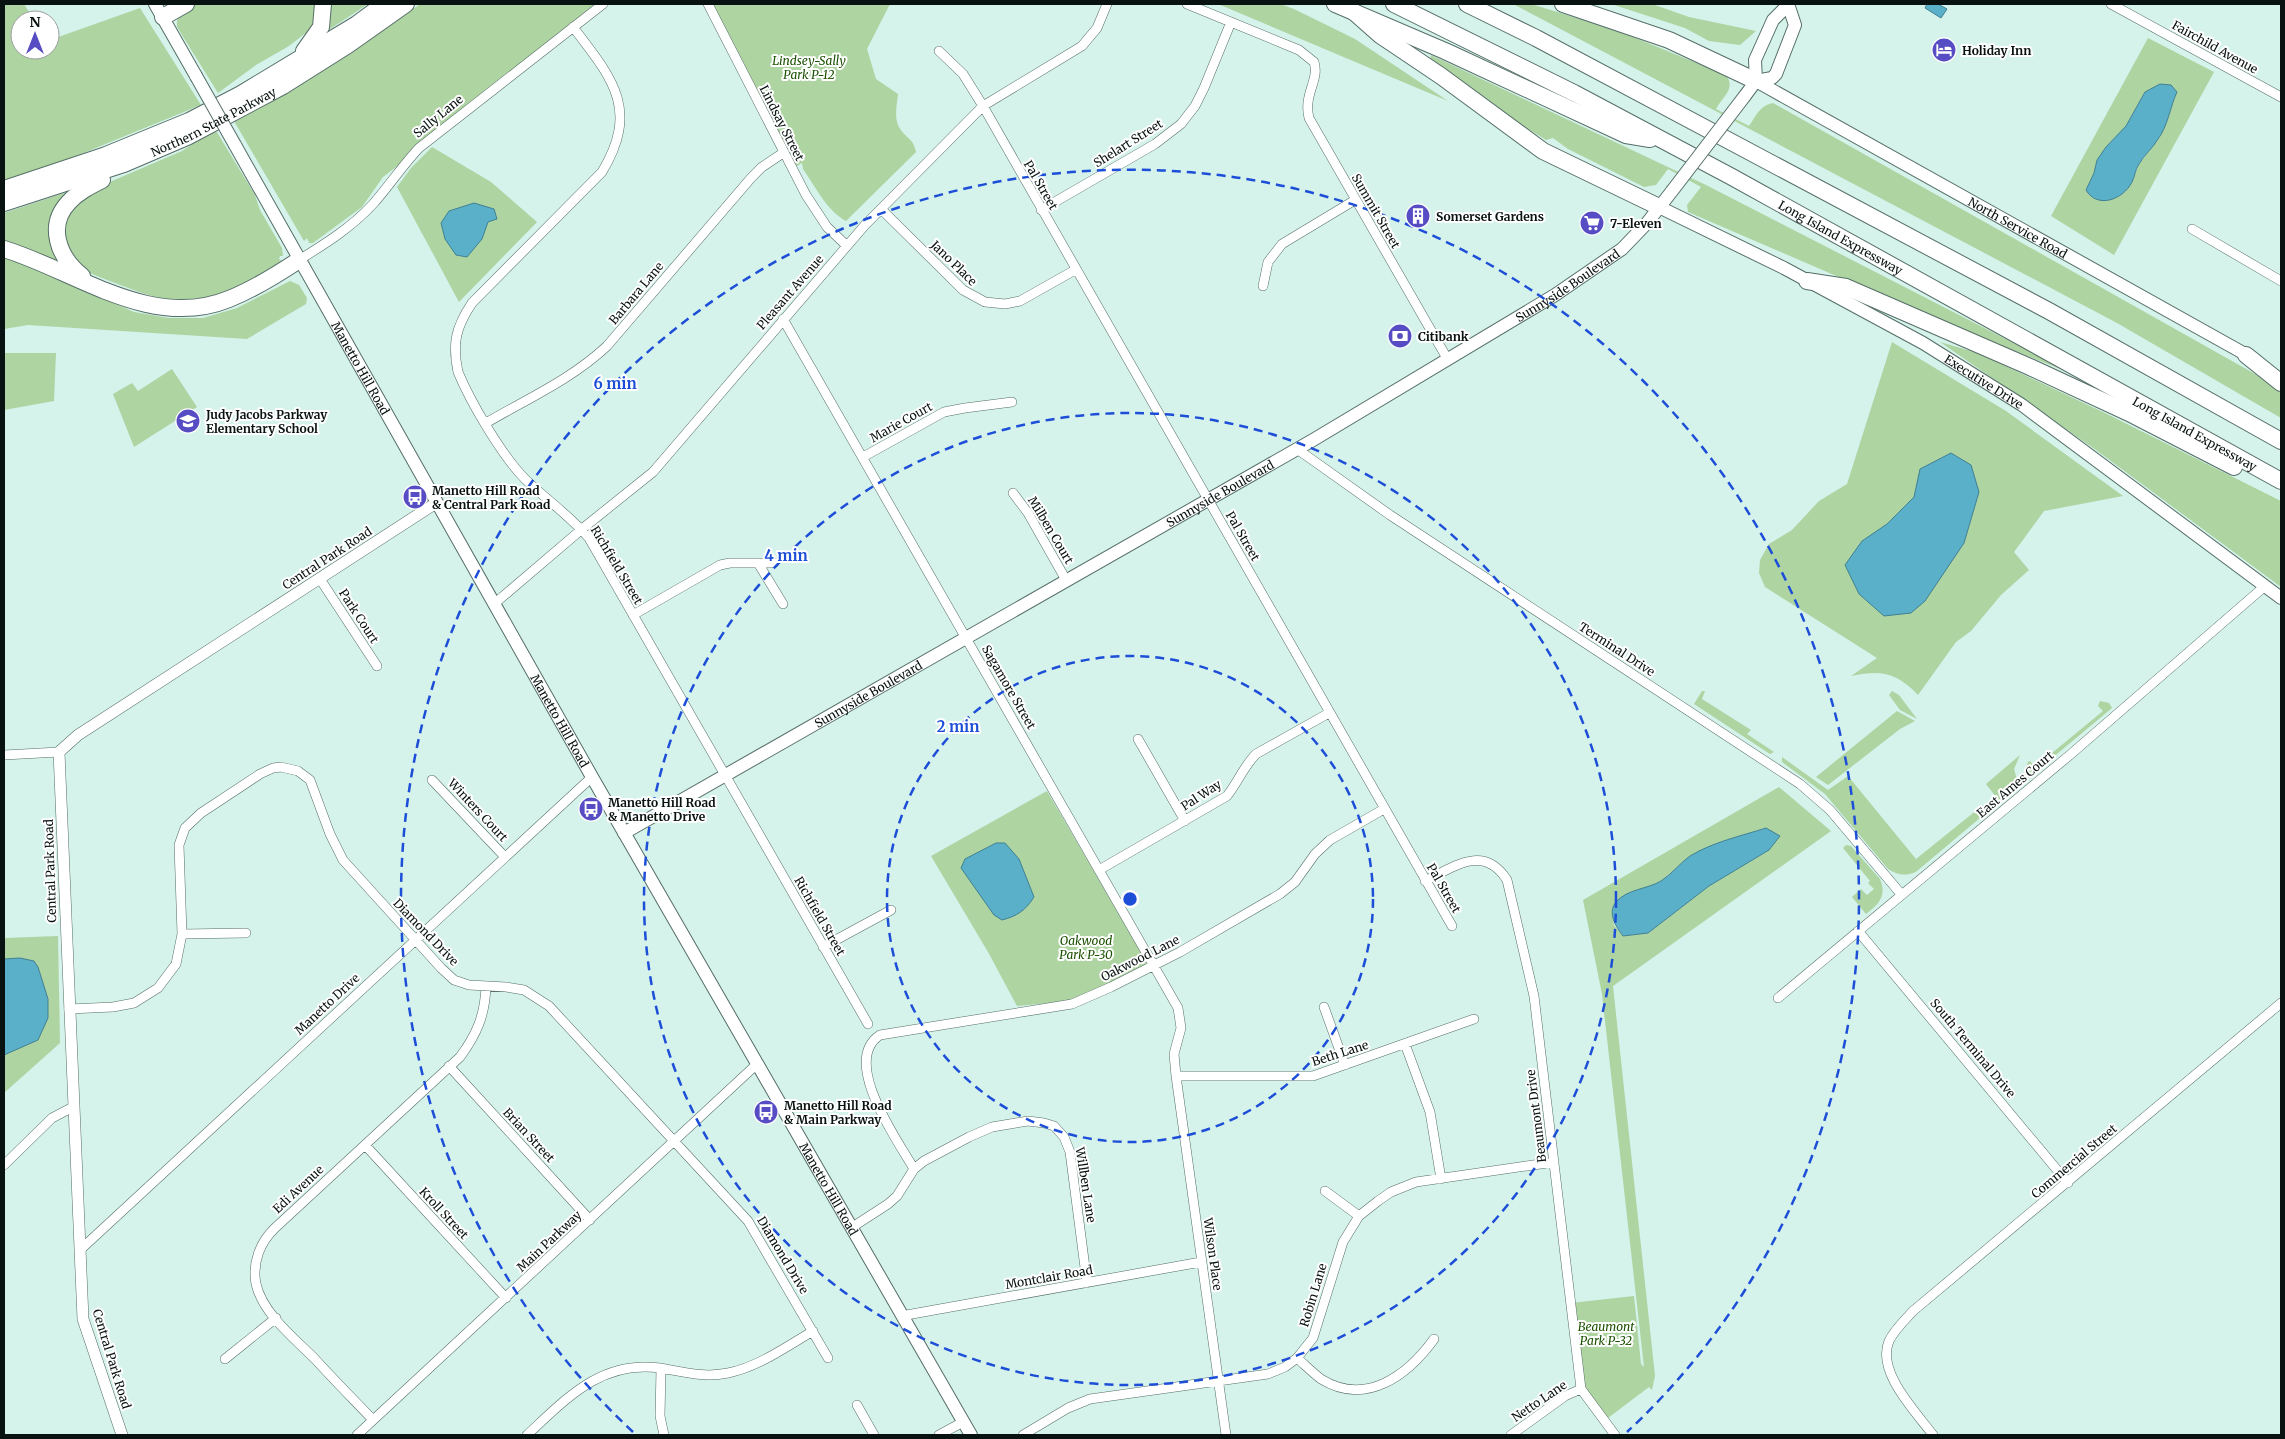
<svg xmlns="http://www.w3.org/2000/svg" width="2285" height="1439" viewBox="0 0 2285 1439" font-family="Merriweather,serif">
<rect width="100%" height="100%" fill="#d5f2eb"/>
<path fill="#aed4a2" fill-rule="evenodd" d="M4,4H24L34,20H20V50H50V40L140,8L201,105L54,165L4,180Z
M194,4H318L317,24L289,46L256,65L218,93L177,27C176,13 183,10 194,4Z
M325,4H368L324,33Z
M420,4H607L383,177L362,207L313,243H309L307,238L304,241L234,121C298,84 361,48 420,4Z
M710,4H890L867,49L876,79L898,94C897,105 893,120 901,130C908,140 913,138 916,152L846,221C827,211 815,186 803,169L802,163L792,169Z
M1218,4H1280L1294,9L1355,39L1448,101Z
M1513,4H1531L1616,30L1726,75C1736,89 1723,96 1716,109L1749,126C1756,116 1760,105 1773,103L2264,379L2281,391V418L2117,323Z
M1611,4H1652L1689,17L1756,31L1740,45L1709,41L1685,28Z
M2148,38L2214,72L2114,255L2051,216ZM2145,92H2177L2159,138L2139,164L2132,182L2086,190L2094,173L2097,160L2106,147L2126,126Z
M1431,55L1706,185L2078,376L1950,325L1688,212L1687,205L1701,187L1668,169L1656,185L1644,187L1568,149L1553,138L1546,140L1512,119L1430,59Z
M215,129L255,195L260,210L282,248L283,256H280L279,259L282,261C252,287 207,303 168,299C149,297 129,288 110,281C94,275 75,269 67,252C63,243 65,228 64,218L84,193L182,151Z
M432,147L491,182L537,222L459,302L397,187L411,168Z
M73,190C42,214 48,232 60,264L4,245V213Z
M4,254L134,312L169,318H203L237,308L290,281L299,285L307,298L306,304L247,339L28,325L4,329Z
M1892,342L2006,411L2123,496L2044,511L2014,552L2029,570L2001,595L1971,631L1956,642L1918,695C1896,672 1881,670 1851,676L1877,658L1765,587L1759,573L1760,560L1769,544L1792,530L1819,501L1847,484Z
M1940,342L1978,353L2105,413L2281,501V587L2096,450Z
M4,353H56L54,401L4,410Z
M172,369L197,407L134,447L113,394L132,383L138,391Z
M1705,691L1702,699L1751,730L1747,734L1774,752L1770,754L1694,704L1702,691Z
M1892,691L1899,695L1917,719L1900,710L1889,695Z
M2100,701L2109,703L2112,708L2027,779L2024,772L2028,762L2030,761L2035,767L2103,711L2098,706Z
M1897,711L1915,721L1900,729L1828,785L1816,777Z
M2020,755L2014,769L2019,787L2000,802L1986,784Z
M1782,757L1828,790L1848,776L1916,859L1983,805L1987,812L1917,871C1906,877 1897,875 1888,869L1825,794L1782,762Z
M1779,787L1831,831L1613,986L1655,1376L1652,1390L1649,1387L1604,1421L1581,1389L1571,1303L1634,1296L1641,1364L1644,1367L1602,994L1583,900ZM1765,828L1769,850L1709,886L1648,933L1623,936L1614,925L1612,910L1663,880L1690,856L1717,843Z
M1047,791L1148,964L1072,1001L1017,1006L988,952L931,856Z
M1846,845L1851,846L1880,879C1887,896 1879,904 1866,914L1852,897L1861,889L1867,895L1874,889L1868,883L1870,881L1843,848Z
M58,936L60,1043L4,1093V938Z"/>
<path fill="#5aafc9" stroke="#418092" d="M1927,4H1938L1947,9L1941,18L1925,8Z
M2160,84L2171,85L2177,92C2170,107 2168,126 2158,139C2153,148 2144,155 2139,164C2135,170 2135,176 2132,182C2123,200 2097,209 2086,190L2094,173L2097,160L2106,147L2126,126L2145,92Z
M474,203L494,209L497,219L488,222L482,239L467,257L456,255L445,239L441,223L449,211Z
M1951,453L1971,465L1979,492L1964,543L1925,601L1911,613L1884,616L1859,594L1845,565L1862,541L1887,524L1914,497L1920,469Z
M1766,828L1780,836L1769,850L1709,886L1648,933L1623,936C1616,927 1607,913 1616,902C1627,889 1648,889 1661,881C1672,874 1680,863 1690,856C1713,842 1741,836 1766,828Z
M996,843H1005L1019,859L1034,897C1025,911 1017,916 1002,920L994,915L961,868L965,859Z
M20,958L34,961L38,967L48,999V1018L38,1040L4,1055V959Z"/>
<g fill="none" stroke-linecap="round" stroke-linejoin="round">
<defs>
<path id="minor" d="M708,4L806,195L827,227L846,245
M1187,4L1299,50L1314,62C1320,80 1303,94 1309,118L1448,360
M2111,4L2281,97
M573,27C612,78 640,109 602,172L472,303C456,327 452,343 458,372C471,403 502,456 526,480C547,500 570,516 589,538L868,1024
M939,51L963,74L983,106L1452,926
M881,209L963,290L985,302L1005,304L1020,301L1075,270
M1041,210L1155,144L1181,124L1195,106L1204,88L1231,22
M2192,229L2281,281
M299,260C325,244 352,227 373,204C389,186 402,166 419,148L603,4
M1263,286L1268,262L1282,244L1355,200
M783,319L1178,1008L1181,1028L1174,1054L1176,1076L1226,1435
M486,423C527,399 572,379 607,346L751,178L762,167L783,153
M1297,449L1390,515L1800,784L1830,810L1901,894
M863,457L944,412L965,408L1012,402
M1013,493L1028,513L1066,580
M758,563L783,604
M320,579L377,666
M494,604L582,529L653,472L865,225L983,106L1082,46L1097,28L1107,4
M633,615L720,565L730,563H774
M1138,739L1185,821
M4,755L59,752
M432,780L505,857
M1099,870L1227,796C1238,782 1244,766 1256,754L1329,713
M1425,881C1455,866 1484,844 1507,880L1534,996L1581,1389L1615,1435
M1858,931L2068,1183
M182,934L246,933
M823,947L891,910
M1778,998L2071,754L2265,586
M1324,1007L1345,1065
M69,1009L113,1007L134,1003L158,988L176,964L182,934L179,845L185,828L201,813L260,774L273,768L281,767L298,771L310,780L330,834L343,860L441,968L454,980L469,985L506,987L524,990L549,1006L748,1221L828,1358
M1405,1044L1430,1112L1441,1179
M449,1066L590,1220
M1176,1076H1313L1474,1019
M365,1145L506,1298
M4,1165L52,1118L73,1107
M914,1169C898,1141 840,1061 880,1035L1072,1004L1111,987L1180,952L1280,894L1295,882L1315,854L1330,840L1384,809
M1325,1191L1359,1216
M851,1228L888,1204L897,1196L914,1169L924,1161L969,1137L992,1127L1028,1121L1044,1123L1054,1126L1064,1137L1070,1152L1087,1283
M80,1250L592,777
M901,1316L1201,1262
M1297,1358C1305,1365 1313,1373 1321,1379C1366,1407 1408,1375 1434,1339
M225,1359L276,1318
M661,1369L660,1416L664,1435
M857,1405L874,1435
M373,1420C354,1400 334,1380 315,1359C294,1338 263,1314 256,1284C252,1263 260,1242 275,1228L460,1057C477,1034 485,1015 486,986
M357,1435L757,1064
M527,1435C567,1398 601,1360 660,1368C684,1372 704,1378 728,1373C758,1367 786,1347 813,1331
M939,1435L963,1422
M1023,1435L1068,1408L1090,1399L1268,1374L1285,1367L1297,1358L1313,1338L1343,1242L1359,1216L1378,1201L1391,1192L1416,1182L1554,1162
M1511,1435L1565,1396L1581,1389
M1933,1435C1916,1412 1876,1372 1889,1341C1895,1329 1905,1320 1913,1311L2281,1003"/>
<path id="tertiary" d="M122,1435L83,1319L59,752L78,735L436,503"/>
<g id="secondary">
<path d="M155,4L196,76"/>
<path id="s1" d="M1756,81L2254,359"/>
<path d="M1756,81L1772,78L1776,74L1795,25L1788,4"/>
<path d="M1744,97L1756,81L1755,60L1773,20L1788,5"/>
<path id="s2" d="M235,145L592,777L971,1435"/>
<path id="s3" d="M1659,207L1784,268L1923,343L2022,405L2281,598"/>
<path id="s4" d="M624,833L1313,440L1555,295L1622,249L1647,223L1672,191"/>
</g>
<g id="motorway">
<path d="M1335,4L1445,51L1626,135L1650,139"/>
<path id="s5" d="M1394,4L1574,93L1732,177L2281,481"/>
<path d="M1467,4L1536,38L2049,311L2281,441"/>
<path d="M1563,4L1669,40L1756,81"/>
<path d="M1354,12L1380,35L1441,76L1543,151L1659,207"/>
<path d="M163,17L186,4"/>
<path d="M304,51L321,27L323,4"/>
<path d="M4,189L106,155L189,121L241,94L357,24L384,4"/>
<path id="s6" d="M4,203L124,164L187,137L283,86L348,45L406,4"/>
<path d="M4,249C76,271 151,331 229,299C254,289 278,274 299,260"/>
<path d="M82,276C59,258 46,226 69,202C78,192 90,186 102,180"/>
<path d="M1807,281L1846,287L2030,367L2129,413L2234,467"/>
<path d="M2246,355L2281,383"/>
</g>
</defs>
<use href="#minor" stroke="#556e68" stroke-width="10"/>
<use href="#tertiary" stroke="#556e68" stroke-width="12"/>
<use href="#secondary" stroke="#556e68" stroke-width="14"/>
<use href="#motorway" stroke="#556e68" stroke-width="18"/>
<use href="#minor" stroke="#fff" stroke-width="9"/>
<use href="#tertiary" stroke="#fff" stroke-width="11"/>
<use href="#secondary" stroke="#fff" stroke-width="12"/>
<use href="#motorway" stroke="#fff" stroke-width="16"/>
<defs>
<path id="secondary-bridge" d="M196,76L235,145
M1672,191L1744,97"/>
</defs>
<use href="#secondary-bridge" stroke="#556e68" stroke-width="14" stroke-linecap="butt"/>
<use href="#secondary-bridge" stroke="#fff" stroke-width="12"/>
</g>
<g fill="none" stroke="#1d4ed8" stroke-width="2.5" stroke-dasharray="9 6">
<circle cx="1130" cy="899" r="243"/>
<circle cx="1130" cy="899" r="486"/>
<path d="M633 1432A729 729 0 1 1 1627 1432"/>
</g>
<defs>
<symbol id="hotel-disc" viewBox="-11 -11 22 22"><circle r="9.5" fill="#564cc4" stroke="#fff"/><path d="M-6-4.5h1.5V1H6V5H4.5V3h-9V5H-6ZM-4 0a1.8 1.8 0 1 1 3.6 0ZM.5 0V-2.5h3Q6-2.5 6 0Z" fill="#fff"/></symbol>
<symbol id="building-disc" viewBox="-11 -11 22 22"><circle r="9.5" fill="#564cc4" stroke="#fff"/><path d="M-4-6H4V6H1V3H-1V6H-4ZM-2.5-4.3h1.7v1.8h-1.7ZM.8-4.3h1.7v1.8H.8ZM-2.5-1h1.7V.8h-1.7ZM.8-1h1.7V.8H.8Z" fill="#fff"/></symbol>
<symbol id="supermarket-disc" viewBox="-11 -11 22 22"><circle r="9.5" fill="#564cc4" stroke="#fff"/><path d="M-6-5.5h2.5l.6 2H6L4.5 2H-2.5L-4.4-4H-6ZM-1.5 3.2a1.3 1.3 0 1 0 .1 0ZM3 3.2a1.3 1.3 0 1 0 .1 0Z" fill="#fff"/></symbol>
<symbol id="bank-disc" viewBox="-11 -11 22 22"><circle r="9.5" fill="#564cc4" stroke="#fff"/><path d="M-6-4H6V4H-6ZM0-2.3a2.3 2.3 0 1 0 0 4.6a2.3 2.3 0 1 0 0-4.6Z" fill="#fff"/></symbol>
<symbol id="school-disc" viewBox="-11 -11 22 22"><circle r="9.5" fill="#564cc4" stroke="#fff"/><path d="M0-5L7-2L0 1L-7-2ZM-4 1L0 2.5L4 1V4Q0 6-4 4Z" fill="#fff"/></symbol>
<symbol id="bus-disc" viewBox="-11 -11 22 22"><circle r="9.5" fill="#564cc4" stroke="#fff"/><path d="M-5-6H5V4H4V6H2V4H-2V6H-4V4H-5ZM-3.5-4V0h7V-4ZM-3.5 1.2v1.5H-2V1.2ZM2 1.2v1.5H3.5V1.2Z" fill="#fff"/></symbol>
</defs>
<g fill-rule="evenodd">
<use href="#hotel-disc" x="1930" y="36" width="28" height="28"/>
<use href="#building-disc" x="1404" y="202" width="28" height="28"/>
<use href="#supermarket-disc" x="1578" y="209" width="28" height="28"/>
<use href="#bank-disc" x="1386" y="322" width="28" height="28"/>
<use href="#school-disc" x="174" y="407" width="28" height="28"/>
<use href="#bus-disc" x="401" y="483" width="28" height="28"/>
<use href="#bus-disc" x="577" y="795" width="28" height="28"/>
<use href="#bus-disc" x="752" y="1098" width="28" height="28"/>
</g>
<g text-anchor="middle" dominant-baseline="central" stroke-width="4" stroke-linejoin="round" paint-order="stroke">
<g font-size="12" fill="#081210" stroke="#fff">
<text transform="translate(2215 47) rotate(29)">Fairchild Avenue</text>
<text transform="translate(438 116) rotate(-39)">Sally Lane</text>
<text stroke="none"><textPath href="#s6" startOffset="225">Northern State Parkway</textPath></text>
<text transform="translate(782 123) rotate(63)">Lindsay Street</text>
<text transform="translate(1128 143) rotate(-32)">Shelart Street</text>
<text transform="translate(1041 185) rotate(60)">Pal Street</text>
<text transform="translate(1376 211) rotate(60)">Summit Street</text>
<text stroke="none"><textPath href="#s1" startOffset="300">North Service Road</textPath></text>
<text stroke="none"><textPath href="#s5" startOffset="504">Long Island Expressway</textPath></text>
<text transform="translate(954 263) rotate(44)">Jano Place</text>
<text stroke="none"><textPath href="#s4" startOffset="1091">Sunnyside Boulevard</textPath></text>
<text transform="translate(790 292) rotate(-49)">Pleasant Avenue</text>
<text transform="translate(636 293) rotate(-50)">Barbara Lane</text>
<text stroke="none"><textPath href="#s2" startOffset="256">Manetto Hill Road</textPath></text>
<text stroke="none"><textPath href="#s3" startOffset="369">Executive Drive</textPath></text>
<text transform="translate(901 422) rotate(-29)">Marie Court</text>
<text stroke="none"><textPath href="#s5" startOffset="909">Long Island Expressway</textPath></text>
<text stroke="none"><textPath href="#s4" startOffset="686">Sunnyside Boulevard</textPath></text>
<text transform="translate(1051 530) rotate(59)">Milben Court</text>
<text transform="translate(1243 536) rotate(60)">Pal Street</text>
<text transform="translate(327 558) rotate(-33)">Central Park Road</text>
<text transform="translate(617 565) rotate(59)">Richfield Street</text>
<text transform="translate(359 616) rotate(57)">Park Court</text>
<text transform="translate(1617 649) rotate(33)">Terminal Drive</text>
<text transform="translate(1009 687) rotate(60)">Sagamore Street</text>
<text stroke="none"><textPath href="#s4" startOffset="281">Sunnyside Boulevard</textPath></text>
<text stroke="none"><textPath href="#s2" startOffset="661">Manetto Hill Road</textPath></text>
<text transform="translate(2015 784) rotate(-40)">East Ames Court</text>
<text transform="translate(1201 795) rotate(-33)">Pal Way</text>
<text transform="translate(478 810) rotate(47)">Winters Court</text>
<text transform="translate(50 871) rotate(-92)">Central Park Road</text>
<text transform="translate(1444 888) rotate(60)">Pal Street</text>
<text transform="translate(820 916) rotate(60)">Richfield Street</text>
<text transform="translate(426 932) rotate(46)">Diamond Drive</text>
<text transform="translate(1140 958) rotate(-27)">Oakwood Lane</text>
<text transform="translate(327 1004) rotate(-43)">Manetto Drive</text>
<text transform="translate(1973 1048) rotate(50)">South Terminal Drive</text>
<text transform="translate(1340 1053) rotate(-18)">Beth Lane</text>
<text transform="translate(1536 1116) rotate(-97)">Beaumont Drive</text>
<text transform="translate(529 1135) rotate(47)">Brian Street</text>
<text transform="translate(2074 1161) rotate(-40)">Commercial Street</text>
<text transform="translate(1086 1185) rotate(81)">Willben Lane</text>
<text transform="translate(298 1189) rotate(-43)">Edi Avenue</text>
<text stroke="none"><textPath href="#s2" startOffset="1201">Manetto Hill Road</textPath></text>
<text transform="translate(444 1213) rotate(47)">Kroll Street</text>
<text transform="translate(549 1241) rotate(-43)">Main Parkway</text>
<text transform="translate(1213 1254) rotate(82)">Wilson Place</text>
<text transform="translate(783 1255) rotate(59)">Diamond Drive</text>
<text transform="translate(1049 1277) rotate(-10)">Montclair Road</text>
<text transform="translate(1313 1295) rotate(-73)">Robin Lane</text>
<text transform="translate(112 1359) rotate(73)">Central Park Road</text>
<text transform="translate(1539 1401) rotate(-34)">Netto Lane</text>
</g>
<g font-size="12" font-weight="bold" fill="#081210" stroke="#fff" text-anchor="start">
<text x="1962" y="50">Holiday Inn</text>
<text x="1436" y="216">Somerset Gardens</text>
<text x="1610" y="223">7-Eleven</text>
<text x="1418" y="336">Citibank</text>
<text x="206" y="414">Judy Jacobs Parkway<tspan x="206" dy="14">Elementary School</tspan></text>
<text x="432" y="490">Manetto Hill Road<tspan x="432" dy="14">&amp; Central Park Road</tspan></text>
<text x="608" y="802">Manetto Hill Road<tspan x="608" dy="14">&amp; Manetto Drive</tspan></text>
<text x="784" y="1105">Manetto Hill Road<tspan x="784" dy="14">&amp; Main Parkway</tspan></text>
</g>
<g font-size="12" font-style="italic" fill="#1a5000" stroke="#fff">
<text x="809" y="60">Lindsey-Sally<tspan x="809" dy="14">Park P-12</tspan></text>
<text x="1086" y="940">Oakwood<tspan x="1086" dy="14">Park P-30</tspan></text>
<text x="1606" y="1326">Beaumont<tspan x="1606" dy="14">Park P-32</tspan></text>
</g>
</g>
<circle cx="1130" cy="899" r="8" fill="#1d4ed8" stroke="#fff" stroke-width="2.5"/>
<g font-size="15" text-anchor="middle" font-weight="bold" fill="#1d4ed8" stroke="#fff" stroke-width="4" stroke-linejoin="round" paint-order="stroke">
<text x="615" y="389">6 min</text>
<text x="786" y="561">4 min</text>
<text x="958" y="732">2 min</text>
</g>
<rect width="2285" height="1439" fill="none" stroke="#081210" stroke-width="10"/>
<g transform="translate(35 35)"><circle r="24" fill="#ffffff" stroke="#9ca09f"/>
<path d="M0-4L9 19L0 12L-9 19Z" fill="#564cc4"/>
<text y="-8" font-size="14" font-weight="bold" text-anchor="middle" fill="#081210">N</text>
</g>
</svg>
